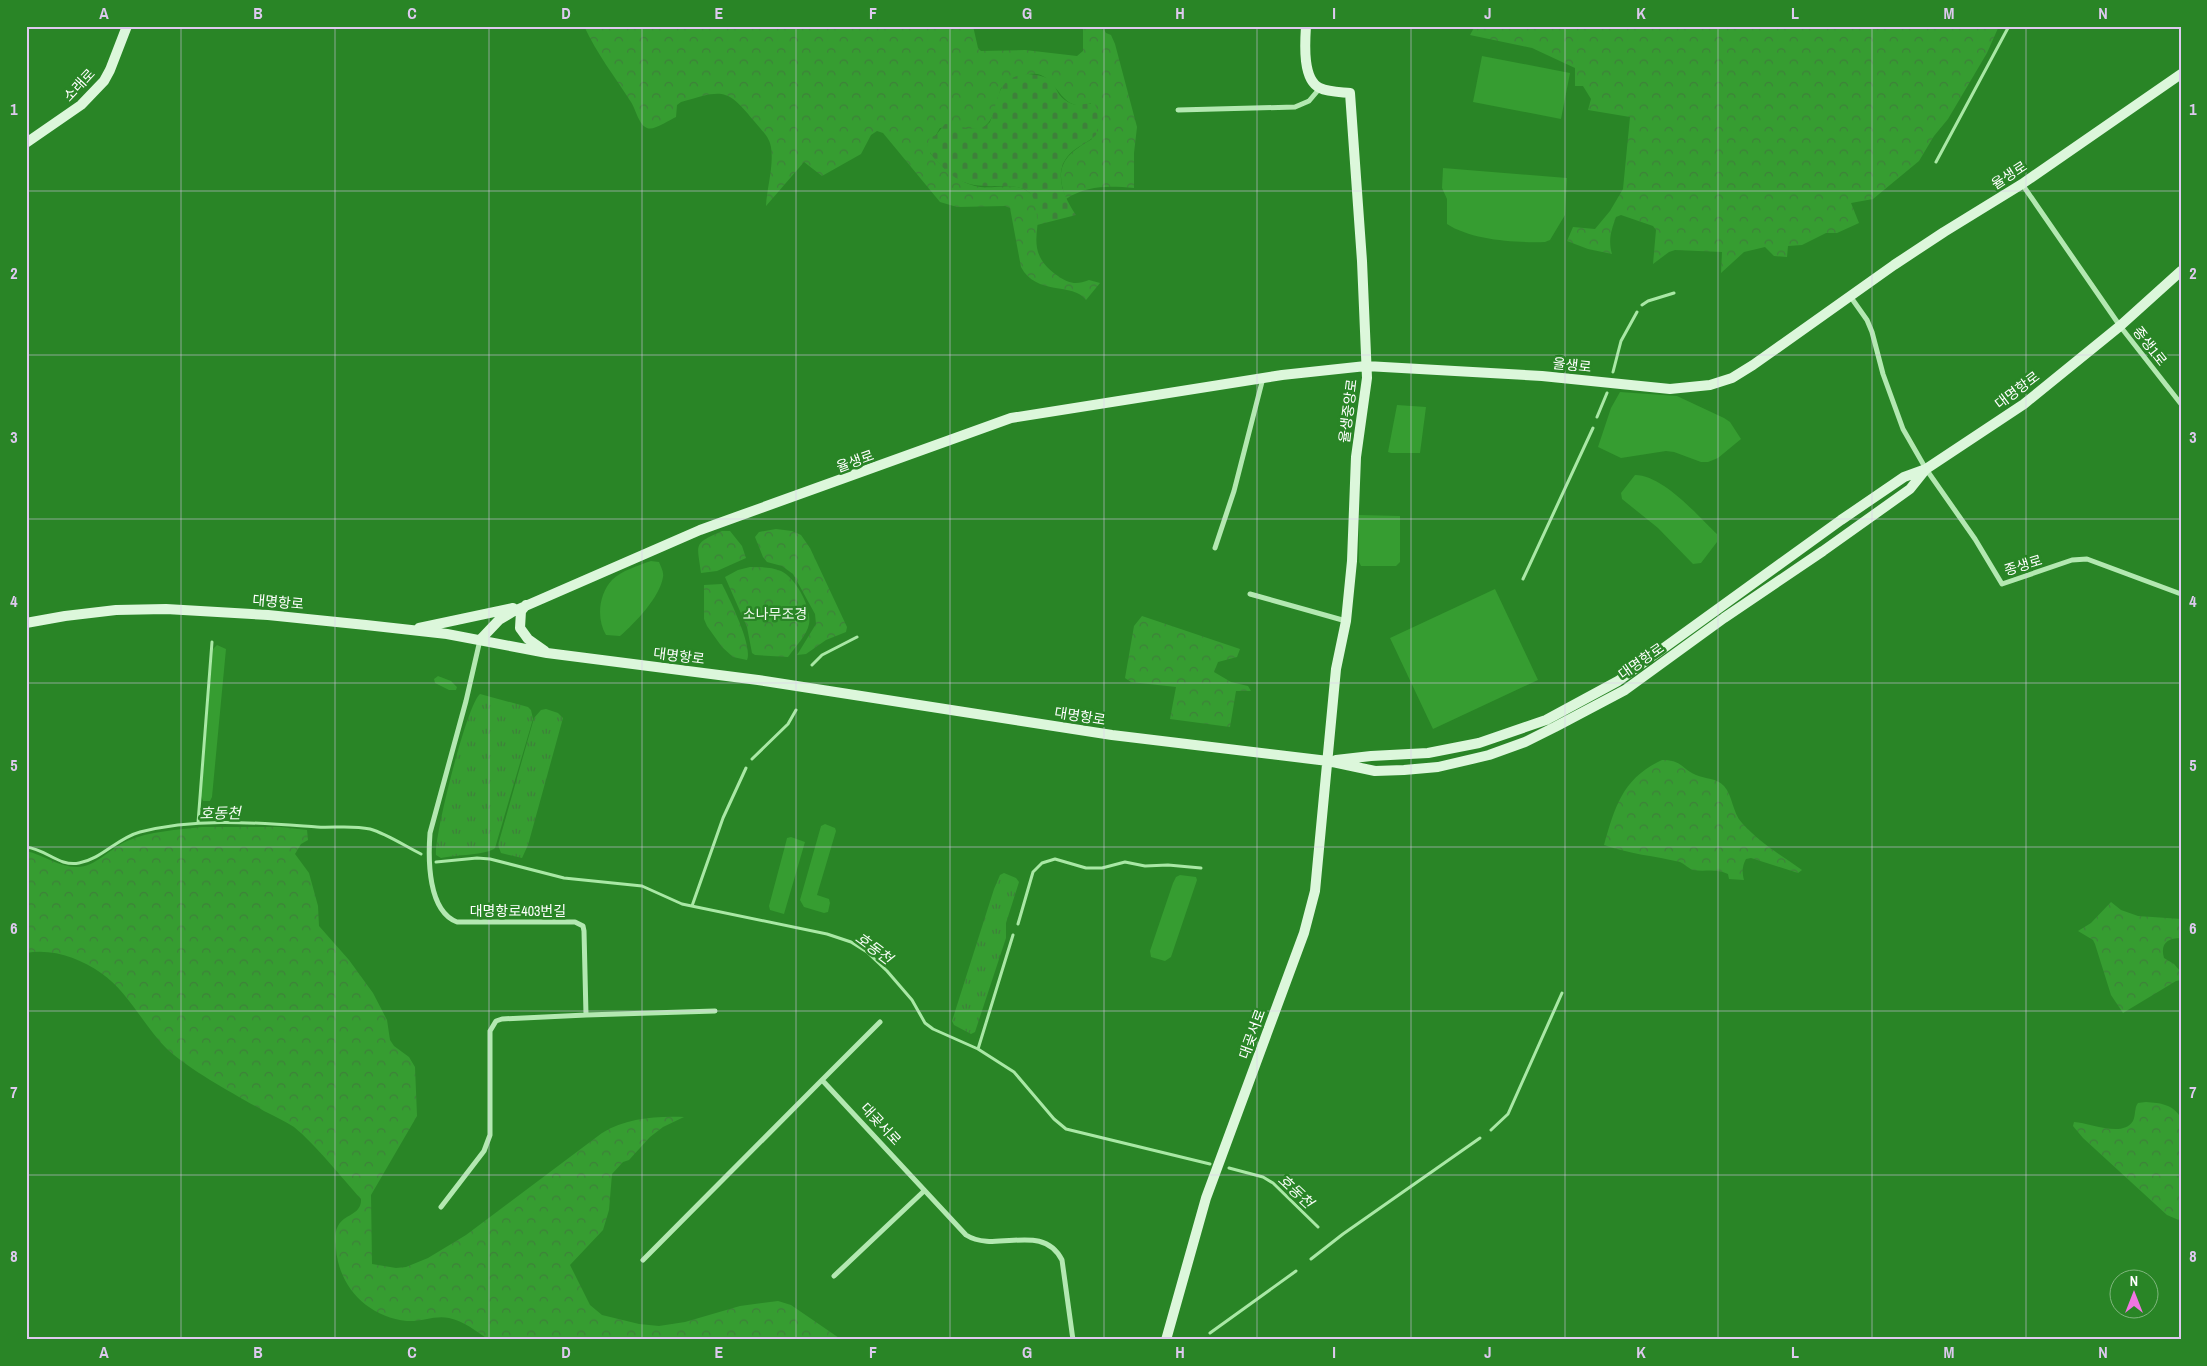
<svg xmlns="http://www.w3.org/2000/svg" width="2207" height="1366" viewBox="0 0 2207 1366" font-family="'Archivo Narrow','Noto Sans KR',sans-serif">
<defs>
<pattern id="grass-tufts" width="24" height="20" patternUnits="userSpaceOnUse" patternTransform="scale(1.25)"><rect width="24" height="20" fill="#369d31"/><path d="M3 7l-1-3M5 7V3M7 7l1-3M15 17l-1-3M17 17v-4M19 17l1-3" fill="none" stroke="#3e813a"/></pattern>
<pattern id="forest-crowns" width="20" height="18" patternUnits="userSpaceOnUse" patternTransform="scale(1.25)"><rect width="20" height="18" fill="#369d31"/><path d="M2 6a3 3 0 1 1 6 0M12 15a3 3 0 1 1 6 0" fill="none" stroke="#3e813a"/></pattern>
<pattern id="cemetery-stones" width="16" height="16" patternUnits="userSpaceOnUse" patternTransform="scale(1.25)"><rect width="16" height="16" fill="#369d31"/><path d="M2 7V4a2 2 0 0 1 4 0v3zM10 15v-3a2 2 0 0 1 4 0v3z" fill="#3e813a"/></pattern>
</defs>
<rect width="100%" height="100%" fill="#298526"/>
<path fill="url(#grass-tufts)" d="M480,694L528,707L531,710L533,719L495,848C488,855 454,855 441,858L436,855C434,836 467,704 480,694Z
M546,709L558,713L563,718L528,845L522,858L501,853L498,845L534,718L541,710Z
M1004,873L1016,878L1019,882L1006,923V938L975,1032L971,1034L954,1025L952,1021L994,889L1000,875Z"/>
<path fill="url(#forest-crowns)" d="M584,26H973L978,48L981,51L1025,50L1077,56L1083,51V29L1086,26H1102L1106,33L1111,35L1115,44L1137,127L1134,153V188C1109,186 1088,185 1066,199C1054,167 1064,155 1092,139L1091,103C1057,116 1059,69 1029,74C1020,75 1009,84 1001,88C996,103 995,123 980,129L940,128L936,135L930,139V153C942,167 956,181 975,186C993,191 1016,179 1031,194C1052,218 1016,248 1058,276C1069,284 1077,285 1089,280L1100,283L1086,300C1073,282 1036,296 1021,267L1010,208L1005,206L957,207L940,202L883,133L877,131L871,135L861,154L822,176L804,162L766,206C767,187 774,166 771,147C769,136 761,130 754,121C726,87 723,90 681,102L677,105L676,117C669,120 654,131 647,128C639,125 636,110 631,102C615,77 597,54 584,26Z
M1475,26H1999L1987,53L1948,119L1934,136L1919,161L1873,199L1851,203L1859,223L1837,233H1826L1802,245L1788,246L1787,257L1774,256L1765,247L1744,252L1721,273L1722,252L1675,250L1669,252L1653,264L1656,230L1653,226L1621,215L1616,217C1611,231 1608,240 1612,254L1588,249L1567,241L1573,227L1595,229L1610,211L1623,189L1630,117L1588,110L1591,99L1583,86H1575V68L1532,48L1470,35Z
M776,529L792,531L801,535L810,548L847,627L846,632L826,640L806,654L797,655L816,624L815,614L793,574L782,566L767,562L763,557L755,537L759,532Z
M722,531H730L742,546L746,558L717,571L701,573C697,543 693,544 722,531Z
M750,567C761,567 771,567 781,571C796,578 812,608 809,624C807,635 795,647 788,657L755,655L752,653L747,627L725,577L738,570Z
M722,584C729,598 753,646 747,660L733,657L722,647L707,626L704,619V585Z
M1142,616L1240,649L1237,657L1218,662L1214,672L1231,682L1248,686L1251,691H1236L1230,727L1170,719L1176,687L1131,682L1125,678L1134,626Z
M1662,760C1683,760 1681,769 1696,775C1705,779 1717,778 1724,786C1733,796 1732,812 1742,823C1759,842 1782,856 1802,870L1798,873L1751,858L1746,859C1742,866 1742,872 1744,880L1729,879L1728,874C1716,868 1706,872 1693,870C1689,869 1685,864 1680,862C1655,856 1629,854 1604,845C1615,806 1623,778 1662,760Z
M202,827H280L307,830L308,840L301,844L295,854L309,873L318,906L319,926L349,960L373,993L387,1020L390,1040L394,1046L409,1057L415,1067L417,1116L371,1195L372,1264L396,1268L406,1267L428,1258L466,1235L602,1133C626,1118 656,1116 684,1117L663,1127L650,1137L629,1160L623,1162L612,1174L609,1210L603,1230L570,1265L590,1305L602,1315L639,1324L659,1326L685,1322L740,1306L778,1301L791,1305L842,1340H489C476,1331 464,1321 449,1318C435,1315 421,1322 407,1321C368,1317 339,1287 336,1249C335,1242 334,1233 338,1226C344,1214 362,1215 361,1199C342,1178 315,1144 294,1127C285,1121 274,1116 264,1111C234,1094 193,1072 168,1050C144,1027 129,992 101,973C80,958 52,948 26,953V851C44,855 58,867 77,867C96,867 110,848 127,841C149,831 178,830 202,827Z
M2111,902L2121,910L2138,916L2181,919V938C2167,938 2160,944 2164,958L2174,964L2181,972V980L2176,981L2123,1013L2111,995L2095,944L2093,940L2078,931L2091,923Z
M2146,1102C2160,1103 2173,1104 2181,1118V1221L2167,1215L2083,1138L2073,1126L2074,1122C2090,1123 2123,1138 2133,1121C2136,1115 2134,1108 2138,1103Z"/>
<path fill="url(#cemetery-stones)" d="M1028,74C1064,77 1048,90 1068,102C1078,108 1086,102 1095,104L1099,120L1096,135C1089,142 1080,145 1073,151C1051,169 1063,196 1076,215L1037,225C1037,213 1038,198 1026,190C1018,186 1008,186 999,186C967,187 957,183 935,159C929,152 925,146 930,138L936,135L945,124C960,125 978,135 990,122C1000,97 996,77 1028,74Z"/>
<path fill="#369d31" d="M1482,56L1570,73L1561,119L1473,102Z
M1443,168L1567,178L1565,215L1550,240L1545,242C1516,243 1471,240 1447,224V199L1442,188Z
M1620,392L1677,396L1724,418L1730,422L1741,439L1718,458L1708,462H1701L1674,452L1666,451L1621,458L1598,447L1611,408Z
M1397,405L1426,407L1420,453H1391L1388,452Z
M1635,475C1663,475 1698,516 1717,534V542L1701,563L1693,564L1658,528L1622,499L1621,493Z
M1359,515L1400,516V562L1396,566H1361L1359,562Z
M651,561L659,562C661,567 664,572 663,577C660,597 635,623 620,636L606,635C596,618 599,594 612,580C621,571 639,565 651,561Z
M1495,589L1538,680L1433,729L1390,638Z
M217,645L226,649L212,797L210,801H203L201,796L213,649Z
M438,676L451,681L457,687L456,690H449L435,683L434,679Z
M825,824L835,828L836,831L817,895L829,899L830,903L828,912L824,913L804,907L800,900L821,826Z
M791,837L805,842L784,914L770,910L769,906L785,846L787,838Z
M1180,875L1196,877L1197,880L1171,957L1165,961L1151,957L1150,951L1173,883L1176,877Z"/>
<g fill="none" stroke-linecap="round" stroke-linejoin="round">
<path stroke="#a9e8a5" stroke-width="3" d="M1936,162L2009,26
M1642,305L1648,301L1674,293
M1613,372L1621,341L1637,312
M1597,417L1607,393
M1523,579L1593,428
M812,665L822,655L857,637
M752,759L788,724L796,710
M198,823L212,642
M26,847C46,849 59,867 79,863C102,859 117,838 140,832C197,817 259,823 317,827C334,828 352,825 370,829C387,834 405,846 421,854
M436,862L477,858L490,859L564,878L642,886L682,904L827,934L851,942L867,952L887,971L912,1000L925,1023L933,1029L978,1049L1014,1072L1054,1119L1066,1129L1210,1164
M692,906L723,818L746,768
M1018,924L1033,872L1042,863L1055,859L1086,868H1102L1125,862L1145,866L1168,865L1201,868
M978,1049L1013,935
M1491,1130L1508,1114L1562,993
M1229,1168L1263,1177L1273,1183L1318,1227
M1311,1259L1343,1234L1480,1138
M1210,1333L1296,1271"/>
<path stroke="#b3e8b1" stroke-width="5" d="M1178,110L1295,107L1309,101L1320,88
M2022,184L2120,326L2181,404
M1850,296L1867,320L1872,332L1883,374L1903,429L1926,469L1975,539L2002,584L2072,560L2087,559L2181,594
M1215,548L1234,491L1263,378
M1250,594L1346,621
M586,1015L715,1011
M822,1080L880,1022
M441,1207L484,1151L490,1135V1031L496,1021L502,1019L586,1015L584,931L583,926L575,922H457C428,911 428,860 430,833L466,701L480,640
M643,1260L822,1080L966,1235C996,1254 1042,1221 1062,1260L1073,1340
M834,1276L924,1191"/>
<path stroke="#dcf7db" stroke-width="10" d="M26,143L81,105L104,81L110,70L127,26
M526,605L521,611L520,628L528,639L545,651
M26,623L65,616L116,610L166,609L268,615L366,625L447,634L547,653L758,680L1112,735L1328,761L1375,771L1404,770L1438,767L1489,755L1525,742L1555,727L1625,690L1724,618L1823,551L1910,489L1926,469
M419,628L513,608
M480,640L499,620L514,611L700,530L1011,418L1282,375L1366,366L1542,376L1670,389L1710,385L1732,378L1753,365L1894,265L1944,232L2022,184L2181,74
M1336,760L1371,756L1428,753L1479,743L1546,720L1618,681L1841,520L1904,477L1926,469L2024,404L2120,326L2181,271
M1166,1340L1206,1198L1304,933L1315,891L1336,669L1346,621L1352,561L1356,457L1367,378L1362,261L1350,93C1341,92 1328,92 1320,88C1302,80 1305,42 1306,26"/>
</g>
<path fill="none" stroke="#decaef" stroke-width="1" stroke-opacity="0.55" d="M181,26V1340M335,26V1340M489,26V1340M642,26V1340M796,26V1340M950,26V1340M1104,26V1340M1257,26V1340M1411,26V1340M1565,26V1340M1718,26V1340M1872,26V1340M2026,26V1340M26,191H2181M26,355H2181M26,519H2181M26,683H2181M26,847H2181M26,1011H2181M26,1175H2181"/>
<g text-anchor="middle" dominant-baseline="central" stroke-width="5" stroke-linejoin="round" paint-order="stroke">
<g font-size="14" fill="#fff" stroke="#298526">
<text transform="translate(79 85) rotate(-47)">소래로</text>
<text transform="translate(2009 175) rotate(-33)">율생로</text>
<text transform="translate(2150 346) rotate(52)">종생1로</text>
<text transform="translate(1572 365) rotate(6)">율생로</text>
<text transform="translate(2017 390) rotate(-37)">대명항로</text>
<text transform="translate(1348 411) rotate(-83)">율생중앙로</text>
<text transform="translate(855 461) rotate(-20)">율생로</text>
<text transform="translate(2023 565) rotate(-17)">종생로</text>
<text transform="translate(278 602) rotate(5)">대명항로</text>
<text transform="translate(679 656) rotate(7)">대명항로</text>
<text transform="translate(1641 661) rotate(-35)">대명항로</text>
<text transform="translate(1080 716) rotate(9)">대명항로</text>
<text x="518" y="911">대명항로403번길</text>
<text transform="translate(1252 1034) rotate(-70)">대곶서로</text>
<text transform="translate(881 1124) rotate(47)">대곶서로</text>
</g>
<g font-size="14" fill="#f5fdf4" stroke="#298526">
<text x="775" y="614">소나무조경</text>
</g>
<g font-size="15" font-style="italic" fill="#f5fdf5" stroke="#298526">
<text transform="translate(220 813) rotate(-1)">호동천</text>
<text transform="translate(874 948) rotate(37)">호동천</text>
<text transform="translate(1296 1191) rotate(43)">호동천</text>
</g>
</g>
<rect width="2207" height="1366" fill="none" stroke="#298526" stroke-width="55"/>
<g transform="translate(2134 1294)"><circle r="24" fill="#298526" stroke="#7fb67d"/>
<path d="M0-4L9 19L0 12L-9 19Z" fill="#f176e2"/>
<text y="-8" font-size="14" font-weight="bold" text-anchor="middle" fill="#ffffff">N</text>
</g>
<rect x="28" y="28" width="2152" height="1310" fill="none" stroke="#decaef" stroke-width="2"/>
<g font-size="16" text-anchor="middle" font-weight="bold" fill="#decaef">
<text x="104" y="19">A</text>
<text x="258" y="19">B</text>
<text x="412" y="19">C</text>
<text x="566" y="19">D</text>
<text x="719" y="19">E</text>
<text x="873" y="19">F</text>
<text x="1027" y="19">G</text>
<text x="1180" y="19">H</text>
<text x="1334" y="19">I</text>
<text x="1488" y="19">J</text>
<text x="1641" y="19">K</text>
<text x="1795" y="19">L</text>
<text x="1949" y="19">M</text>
<text x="2103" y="19">N</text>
<text x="14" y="115">1</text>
<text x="2193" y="115">1</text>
<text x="14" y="279">2</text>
<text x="2193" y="279">2</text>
<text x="14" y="443">3</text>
<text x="2193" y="443">3</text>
<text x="14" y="607">4</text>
<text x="2193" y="607">4</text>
<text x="14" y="771">5</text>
<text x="2193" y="771">5</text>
<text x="14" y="934">6</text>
<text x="2193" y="934">6</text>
<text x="14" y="1098">7</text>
<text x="2193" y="1098">7</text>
<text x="14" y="1262">8</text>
<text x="2193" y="1262">8</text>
<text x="104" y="1358">A</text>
<text x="258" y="1358">B</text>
<text x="412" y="1358">C</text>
<text x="566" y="1358">D</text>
<text x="719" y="1358">E</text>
<text x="873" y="1358">F</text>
<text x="1027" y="1358">G</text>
<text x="1180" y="1358">H</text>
<text x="1334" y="1358">I</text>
<text x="1488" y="1358">J</text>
<text x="1641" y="1358">K</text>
<text x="1795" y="1358">L</text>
<text x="1949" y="1358">M</text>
<text x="2103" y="1358">N</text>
</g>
</svg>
